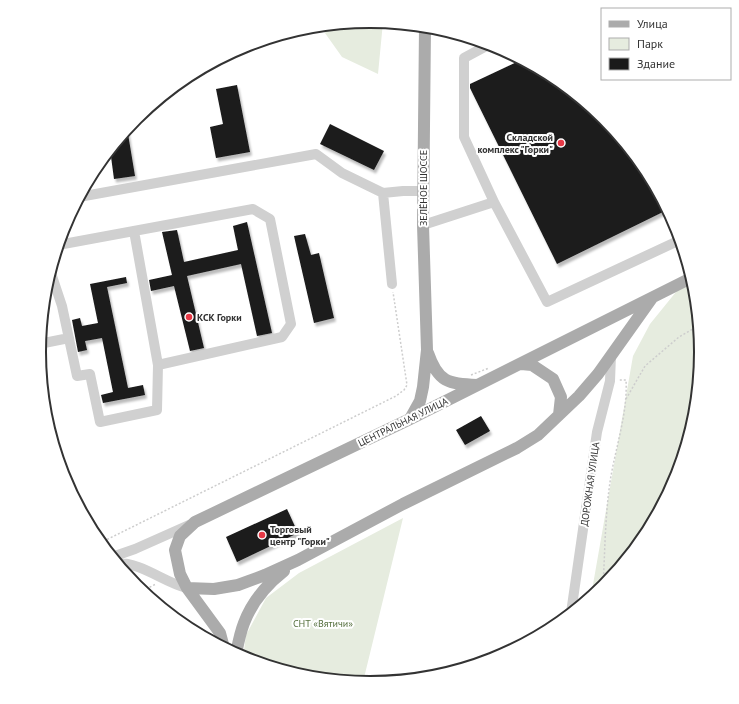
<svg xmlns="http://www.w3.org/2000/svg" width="739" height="704" viewBox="0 0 739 704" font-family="'PT Sans',sans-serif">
<defs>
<filter id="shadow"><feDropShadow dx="2" dy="3.5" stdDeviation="1" flood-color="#0004"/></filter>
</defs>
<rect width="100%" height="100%" fill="#fff"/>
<path fill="#e6ecdf" d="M370,21L383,22L378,74L342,57L320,26Z
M692,282L694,288L700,352L694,417L675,479L645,536L603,586L591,596L633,356L650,324L680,287Z
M403,518L363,682L305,677L243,658L246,635L266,598L299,573Z"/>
<path fill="#1a1a1a" filter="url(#shadow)" d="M521,60L554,77L604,118L645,168L667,210L557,264L470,88V84Z
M237,85L250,152L216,158L210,127L223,124L216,89Z
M330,124L384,151L374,170L320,144Z
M127,128L135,176L114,179L110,149Z
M247,222L272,333L257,336L241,264L187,276L204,348L190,351L174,286L151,291L149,280L172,275L162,232L177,230L184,262L238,250L233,226Z
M305,234L311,255L319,253L334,318L314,323L294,236Z
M126,277L127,283L107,287L128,388L143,385L145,395L103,403L101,395L113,392L102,338L85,341L87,350L78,352L72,320L80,318L82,326L98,323L90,284Z
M481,416L490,431L465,445L456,430Z
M287,509L298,533L237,562L226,537Z"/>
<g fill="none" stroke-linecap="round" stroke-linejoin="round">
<path stroke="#cdcdcd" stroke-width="1.5" stroke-dasharray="2 2" stroke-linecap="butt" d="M471,375L489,368
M626,399L645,366L679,337L698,326
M100,543L396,396L404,390L407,385L393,292
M134,584C144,584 147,591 152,599
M603,586C605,552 605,517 610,482C615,449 628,413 626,380H618
M146,589L156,584"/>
<path stroke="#d0d0d0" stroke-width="10" d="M490,44L464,58V137L494,202L547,302L680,240
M383,193L392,284
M79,197L316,154L342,173L383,193L403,191H423
M423,225L494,202
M58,245L253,209L270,219L291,324L282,337L158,365L134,231
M50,270L62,306L77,376L90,374L100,422L157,410L158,365
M39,344L69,338
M112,557L135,549L189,525
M117,563C143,563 163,582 187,588
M158,605H159
M571,613L597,432L610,381L611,355"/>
<path stroke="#ababab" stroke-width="12" d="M428,353C438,382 448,384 477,385
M521,364L532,365L553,379L561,397L559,415
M410,419L420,401L423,387L427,350L423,225L425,27
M187,588L214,589L238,585L265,575L298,560L403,504L517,448L538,435L579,396L598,374L652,298
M224,648L220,633L187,588L180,574L175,550L180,536L195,522L410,419L691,278
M236,654C238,644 240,633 244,623C252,602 266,585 284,571"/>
</g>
<g fill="#e63946" stroke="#fff" stroke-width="1.5">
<circle cx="561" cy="143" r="4"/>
<circle cx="189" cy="317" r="4"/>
<circle cx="262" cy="535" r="4"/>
</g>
<g text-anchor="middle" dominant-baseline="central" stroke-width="4" stroke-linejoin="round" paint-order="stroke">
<g font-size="10" font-weight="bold" fill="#333" stroke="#fff" text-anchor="start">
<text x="553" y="137" text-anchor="end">Складской<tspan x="553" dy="12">комплекс "Горки"</tspan></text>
<text x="197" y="317">КСК Горки</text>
<text x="270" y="529">Торговый<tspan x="270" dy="12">центр "Горки"</tspan></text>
</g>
<g font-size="10" fill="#333" stroke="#fff">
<text transform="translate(423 188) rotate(-90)">ЗЕЛЁНОЕ ШОССЕ</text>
<text transform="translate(403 422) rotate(-26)">ЦЕНТРАЛЬНАЯ УЛИЦА</text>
<text transform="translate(590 484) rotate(-82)">ДОРОЖНАЯ УЛИЦА</text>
</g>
<g font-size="10" fill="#56703f" stroke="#fff">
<text x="323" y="623">СНТ «Вятичи»</text>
</g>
</g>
<path d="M0 0H739V704H0ZM46 352a324 324 0 1 1 648 0a324 324 0 1 1-648 0Z" fill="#fff" fill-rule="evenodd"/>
<path fill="none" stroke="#333" stroke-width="2" d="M46 352a324 324 0 1 1 648 0a324 324 0 1 1-648 0Z"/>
<rect x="601" y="8" width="130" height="72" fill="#ffffff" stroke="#adadad"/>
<rect x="609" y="21" width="20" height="6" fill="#ababab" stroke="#adadad"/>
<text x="637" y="28" font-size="12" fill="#333333">Улица</text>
<rect x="609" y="38" width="20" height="12" fill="#e6ecdf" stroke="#adadad"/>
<text x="637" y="48" font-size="12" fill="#333333">Парк</text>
<rect x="609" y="58" width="20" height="12" fill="#1a1a1a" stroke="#adadad"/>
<text x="637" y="68" font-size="12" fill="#333333">Здание</text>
</svg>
